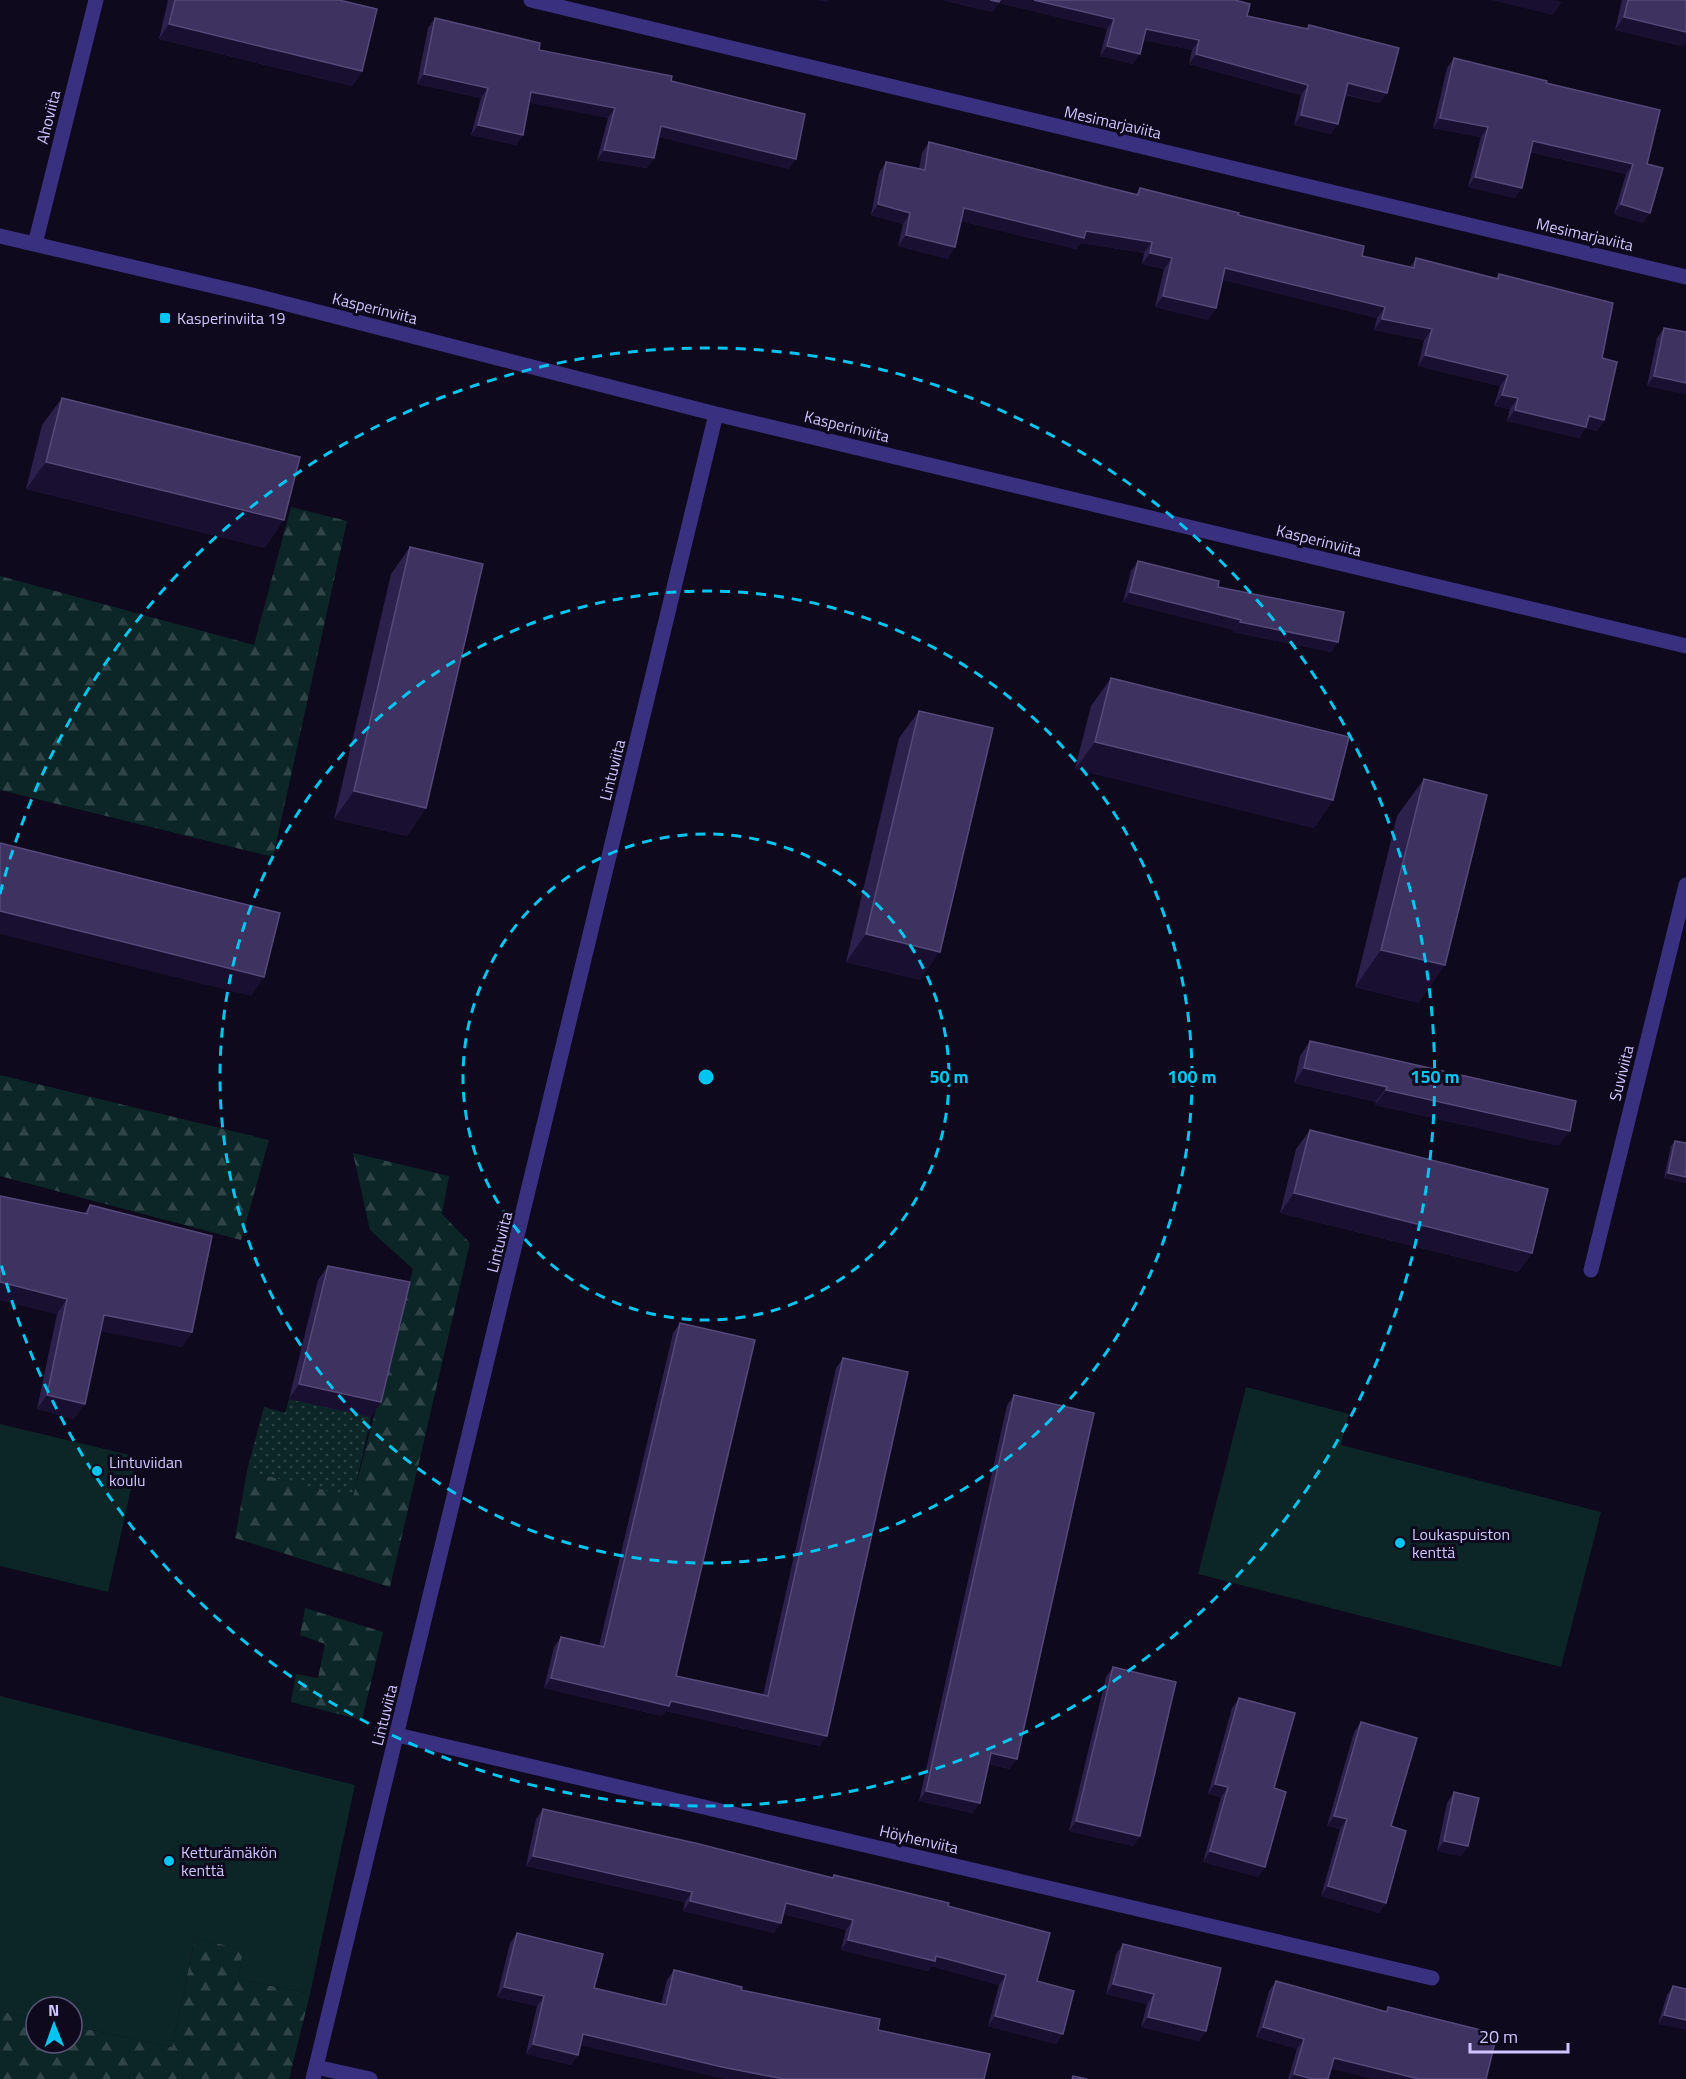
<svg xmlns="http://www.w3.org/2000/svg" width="1686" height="2079" viewBox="0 0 1686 2079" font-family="'Titillium Web',sans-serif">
<defs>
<pattern id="forest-firs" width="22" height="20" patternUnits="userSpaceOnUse" patternTransform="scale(1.5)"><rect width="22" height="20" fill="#0c2627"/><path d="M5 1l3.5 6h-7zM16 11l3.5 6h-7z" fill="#2e4447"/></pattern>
<pattern id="park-dots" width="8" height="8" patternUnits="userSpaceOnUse" patternTransform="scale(1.5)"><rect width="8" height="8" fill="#0c2627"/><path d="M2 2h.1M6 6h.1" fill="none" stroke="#2e4447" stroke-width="1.8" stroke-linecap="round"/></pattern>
</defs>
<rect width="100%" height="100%" fill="#0e091c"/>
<path fill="url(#forest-firs)" d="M291,507L347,521L273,857L0,790V576L254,645Z
M0,1075L269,1140L241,1240L0,1176Z
M353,1153L449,1176L442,1214L470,1243L390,1587L235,1538L247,1471L353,1496L413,1269L370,1230Z
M305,1608L383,1632L362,1720L291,1702L296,1674L318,1678L325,1644L300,1635Z
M195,1937L244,1950L238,1979L310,1994L289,2079H0V2011L36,2018V2043H72V2026L172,2047Z"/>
<path fill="url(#park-dots)" d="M289,1399L371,1417L353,1497L247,1471L264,1407L285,1413Z"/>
<path fill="#0c2627" d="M1246,1387L1349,1414L1341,1445L1601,1512L1561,1667L1198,1574Z
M0,1424L138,1457L108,1592L0,1566Z
M0,1696L355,1785L310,1994L238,1979L243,1950L195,1937L172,2047L72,2026V2007H36V2018L0,2011Z"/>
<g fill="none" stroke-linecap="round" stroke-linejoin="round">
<path stroke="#393080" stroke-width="15" d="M531,0L1686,277
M0,236L256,296L716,414L1686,646
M35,244L96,0
M1591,1270L1686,885
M397,1735L1432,1978
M316,2067L370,2079
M313,2079L716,414"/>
</g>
<path fill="#2c204c" d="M168,0H339L362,71L352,86L159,39Z
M942,0L1247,16L1307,29L1309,25L1380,103L1345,95L1331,134L1294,125L1301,95L1189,64L1192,50L1144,40L1133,64L1100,56L1107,29L999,3L992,12Z
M1622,0H1686V42L1682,46L1615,30Z
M435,18L539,50L671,81L789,169L659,137L654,158L647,168L597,160L608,118L529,102L523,135L516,145L471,135L481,98L417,84L428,28Z
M1454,58L1546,83L1647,164L1643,223L1614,214L1626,174L1530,152L1515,198L1468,187L1481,137L1433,128L1447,68Z
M929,142L1136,194L1140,188L1238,215L1362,256L1410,267L1416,258L1496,278L1499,274L1602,358L1604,420L1597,431L1585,428L1579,438L1507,421L1510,409L1494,406L1500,386L1418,366L1424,340L1374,330L1377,318L1223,280L1216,308L1208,320L1155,307L1164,269L1142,264L1144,253L1081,243L1076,249L961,221L948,259L898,246L903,224L871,215L879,173L886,162L919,169L922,153Z
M1664,328L1686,332V394L1647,386L1657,338Z
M62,398L265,548L26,489L42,425Z
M410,547L426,808L407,836L334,819L391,574Z
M1138,561L1218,587L1338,642L1331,652L1233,632L1234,630L1123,602L1131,571Z
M1111,678L1333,800L1314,828L1075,769L1091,706Z
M919,711L920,980L846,962L899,738Z
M1424,779L1419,1003L1355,987L1397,816Z
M1310,1041L1559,1146L1375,1105L1376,1102L1294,1083L1300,1056Z
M1310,1130L1532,1253L1518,1272L1280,1213L1296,1149Z
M1675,1141L1686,1143V1183L1664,1178L1671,1146Z
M0,1196L84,1213L90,1205L192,1332L182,1347L101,1331L74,1419L37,1409L57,1314L0,1300Z
M328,1266L371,1417L289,1399L318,1280Z
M680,1323L676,1676L763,1695L836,1368L843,1358L820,1746L666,1711L662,1716L544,1688L554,1647L561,1637L599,1646L673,1333Z
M1014,1395L1010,1769L988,1764L980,1803L972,1813L919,1801L1007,1405Z
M1113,1667L1140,1836L1133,1846L1069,1831L1106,1677Z
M1239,1698L1274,1788L1265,1867L1258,1877L1203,1862L1221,1797L1208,1794L1232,1708Z
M1361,1722L1391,1826L1386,1903L1379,1913L1321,1896L1340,1829L1327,1826L1354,1732Z
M1454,1792L1468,1846L1461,1856L1437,1851L1447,1803Z
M543,1809L832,1878L834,1875L948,1906L1037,1981L1063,2034L1056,2044L988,2026L999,1985L931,1966L928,1971L841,1950L846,1930L783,1914L774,1933L683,1911L685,1902L526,1866L536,1819Z
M517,1933L594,1988L661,2004L667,1980L674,1970L878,2030L984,2079H726L581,2045L578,2055L571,2065L526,2054L537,2006L497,1997L510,1943Z
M1123,1944L1206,2031L1199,2041L1141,2027L1147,2004L1106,1994L1116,1954Z
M1276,1981L1385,2012L1388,2007L1497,2034L1331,2069L1328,2079H1288L1297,2049L1256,2037L1269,1991Z
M1673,1986L1686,1989L1658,2024L1667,1995Z"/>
<path fill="#191031" d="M817,0H828L826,2Z
M942,0H1034L1114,19L1107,29L999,3L992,12Z
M1491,0H1555L1562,2L1553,15Z
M1624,17L1686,32V42L1682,46L1615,30Z
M169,24L362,71L352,86L159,39Z
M1146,29L1199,40L1192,50L1139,39Z
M1107,46L1140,54L1133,64L1100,56Z
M1196,54L1308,85L1301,95L1189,64Z
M424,74L488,88L481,98L417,84Z
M1348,83L1387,93L1380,103L1341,93Z
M531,92L615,108L608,118L524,102Z
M1301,115L1338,124L1331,134L1294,125Z
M1440,118L1488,127L1481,137L1433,128Z
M478,125L523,135L516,145L471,135Z
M661,126L796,159L789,169L654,136Z
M1533,141L1633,164L1626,174L1526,151Z
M604,150L654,158L647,168L597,160Z
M1475,177L1522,188L1515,198L1468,187Z
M878,204L910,213L903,224L871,215Z
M1621,204L1650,213L1643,223L1614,214Z
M964,208L1086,231L1152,242L1144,253L1081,243L1076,249L956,220Z
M906,235L955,247L948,259L898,246Z
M1150,253L1172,258L1164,269L1142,264Z
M1225,268L1385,307L1377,318L1218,279Z
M1163,296L1216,308L1208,320L1155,307Z
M1382,319L1432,329L1424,340L1374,330Z
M1425,355L1508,375L1500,386L1418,366Z
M1654,376L1686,383V394L1647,386Z
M1502,395L1518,398L1510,409L1494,406Z
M1515,410L1589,416L1604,420L1597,431L1585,428L1579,438L1507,421Z
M46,462L284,520L265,548L26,489Z
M1130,592L1241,620L1234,630L1123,602Z
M1240,622L1338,642L1331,652L1233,632Z
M1095,742L1333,800L1314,828L1075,769Z
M354,791L426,808L407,836L334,819Z
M0,911L264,977L251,996L0,934Z
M866,934L940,952L920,980L846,962Z
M1381,950L1445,965L1419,1003L1355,987Z
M1304,1068L1387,1087L1376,1102L1294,1083Z
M1386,1090L1570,1131L1559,1146L1375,1105Z
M1668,1173L1686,1177V1183L1664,1178Z
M1294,1193L1532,1253L1518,1272L1280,1213Z
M0,1282L67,1299L57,1314L0,1300Z
M104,1315L192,1332L182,1347L94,1330Z
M299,1384L381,1402L371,1417L289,1399Z
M47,1395L85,1404L74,1419L37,1409Z
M551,1678L671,1701L827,1736L820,1746L666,1711L662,1716L544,1688Z
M991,1753L1017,1759L1010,1769L984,1763Z
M1215,1784L1228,1787L1221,1797L1208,1794Z
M926,1791L980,1803L972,1813L919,1801Z
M1334,1816L1347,1819L1340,1829L1327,1826Z
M1076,1821L1140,1836L1133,1846L1069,1831Z
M1444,1841L1468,1846L1461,1856L1437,1851Z
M1210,1851L1265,1867L1258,1877L1203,1862Z
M533,1856L692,1892L685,1902L526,1866Z
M1328,1886L1386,1903L1379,1913L1321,1896Z
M690,1901L781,1923L774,1933L683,1911Z
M786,1903L853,1920L846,1930L779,1913Z
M848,1940L936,1956L1006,1975L999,1985L931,1966L928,1971L841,1950Z
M1113,1984L1154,1994L1147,2004L1106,1994Z
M504,1987L544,1996L537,2006L497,1997Z
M1664,2015L1686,2020V2030L1658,2024Z
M995,2016L1063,2034L1056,2044L988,2026Z
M1148,2017L1206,2031L1199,2041L1141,2027Z
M1263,2027L1304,2039L1297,2049L1256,2037Z
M583,2034L783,2079H726L715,2077L576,2044Z
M533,2044L578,2055L571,2065L526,2054Z
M1334,2058L1419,2079H1372L1327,2068Z
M1294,2074L1313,2079H1290Z"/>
<path fill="#3e3260" stroke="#554979" stroke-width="1.5" d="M175,0H339L377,9L362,71L169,24Z
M990,0H1000L999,2Z
M1034,0H1235L1250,4L1247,16L1308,29L1309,25L1399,48L1387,93L1348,83L1338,124L1301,115L1308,85L1196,54L1199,40L1146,29L1140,54L1107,46L1114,19Z
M1628,0H1686V32L1624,17Z
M435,18L540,43L539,50L672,76L671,81L805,114L796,159L661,126L654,158L604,150L615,108L531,92L523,135L478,125L488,88L424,74Z
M1454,58L1547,81L1546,83L1660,110L1647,164L1663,168L1650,213L1621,204L1633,164L1533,141L1522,188L1475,177L1488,127L1440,118Z
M929,142L1138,195L1140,188L1239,213L1238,215L1364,246L1362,256L1414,268L1416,258L1498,279L1499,274L1613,303L1602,358L1617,362L1604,420L1589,416L1586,427L1515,410L1518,398L1502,395L1508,375L1425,355L1432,329L1382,319L1385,307L1225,268L1216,308L1163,296L1172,258L1150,253L1152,242L1086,231L1084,238L964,208L955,247L906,235L910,213L878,204L886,162L925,170Z
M1664,328L1686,332V383L1654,376Z
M62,398L300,457L284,520L46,462Z
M410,547L483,564L426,808L354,791Z
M1138,561L1219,581L1218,587L1344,612L1338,642L1240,622L1241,620L1130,592Z
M1111,678L1349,737L1333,800L1095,742Z
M919,711L993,728L940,952L866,934Z
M1424,779L1487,795L1445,965L1381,950Z
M0,843L280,913L264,977L0,911Z
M1310,1041L1576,1101L1570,1131L1386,1090L1387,1087L1304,1068Z
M1310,1130L1548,1189L1532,1253L1294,1193Z
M1675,1141L1686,1143V1177L1668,1173Z
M0,1196L87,1214L90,1205L212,1236L192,1332L104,1315L85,1404L47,1395L67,1299L0,1282Z
M328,1266L410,1282L381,1402L299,1384Z
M680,1323L755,1340L676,1676L768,1696L843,1358L908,1372L827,1736L671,1701L669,1706L551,1678L561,1637L604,1647Z
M1014,1395L1094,1413L1017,1759L991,1753L980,1803L926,1791Z
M1113,1667L1176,1682L1140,1836L1076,1821Z
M1239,1698L1295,1713L1274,1788L1286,1792L1265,1867L1210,1851L1228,1787L1215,1784Z
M1361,1722L1417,1738L1391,1826L1406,1831L1386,1903L1328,1886L1347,1819L1334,1816Z
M1454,1792L1479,1798L1468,1846L1444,1841Z
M543,1809L695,1843L833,1878L834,1875L949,1903L948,1906L1050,1933L1037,1981L1074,1991L1063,2034L995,2016L1006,1975L936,1956L935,1961L848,1940L853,1920L786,1903L781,1923L690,1901L692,1892L533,1856Z
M517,1933L603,1954L594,1988L666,2005L674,1970L742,1987L741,1990L880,2019L878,2030L990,2054L984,2079H784L722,2067L583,2034L578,2055L533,2044L544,1996L504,1987Z
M1123,1944L1221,1968L1206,2031L1148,2017L1154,1994L1113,1984Z
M1276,1981L1387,2012L1388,2007L1497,2034L1486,2079H1419L1334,2058L1328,2079H1313L1294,2074L1304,2039L1263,2027Z
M1673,1986L1686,1989V2020L1664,2015Z
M1073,2076L1087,2079H1072Z"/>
<g fill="none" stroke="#00c5f0" stroke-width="3" stroke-dasharray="10 8">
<circle cx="706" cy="1077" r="243"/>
<circle cx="706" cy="1077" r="486"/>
<path d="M0 894A729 729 0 1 1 0 1260"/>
</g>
<g fill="#00c5f0" stroke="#0e091c" stroke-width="2">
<rect x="159" y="312" width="12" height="12" rx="3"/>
<circle cx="97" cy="1471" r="6"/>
<circle cx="1400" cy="1543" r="6"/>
<circle cx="169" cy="1861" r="6"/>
</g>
<g text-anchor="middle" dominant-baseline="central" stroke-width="6" stroke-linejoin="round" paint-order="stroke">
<g font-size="16" fill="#d0c5ff" stroke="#0e091c">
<text transform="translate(48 117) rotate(-76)">Ahoviita</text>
<text transform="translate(1113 122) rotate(13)">Mesimarjaviita</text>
<text transform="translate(1585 234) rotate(13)">Mesimarjaviita</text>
<text transform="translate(375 308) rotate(14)">Kasperinviita</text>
<text transform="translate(847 426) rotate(14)">Kasperinviita</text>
<text transform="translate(1319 540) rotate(14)">Kasperinviita</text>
<text transform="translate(612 770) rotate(-76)">Lintuviita</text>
<text transform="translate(1621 1073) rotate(-76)">Suviviita</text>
<text transform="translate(499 1242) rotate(-76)">Lintuviita</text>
<text transform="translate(384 1715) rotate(-76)">Lintuviita</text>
<text transform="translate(919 1839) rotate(13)">Höyhenviita</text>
</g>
<g font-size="16" fill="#d0c5ff" stroke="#0e091c" text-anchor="start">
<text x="177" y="318">Kasperinviita 19</text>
<text x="109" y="1462">Lintuviidan<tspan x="109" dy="18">koulu</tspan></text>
<text x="1412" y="1534">Loukaspuiston<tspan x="1412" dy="18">kenttä</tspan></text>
<text x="181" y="1852">Ketturämäkön<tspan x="181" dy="18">kenttä</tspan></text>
</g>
</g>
<circle cx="706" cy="1077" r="9" fill="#00c5f0" stroke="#0e091c" stroke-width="3"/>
<g font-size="18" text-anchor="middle" font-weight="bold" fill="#00c5f0" stroke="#0e091c" stroke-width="6" stroke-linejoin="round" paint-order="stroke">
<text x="949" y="1083">50 m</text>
<text x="1192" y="1083">100 m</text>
<text x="1435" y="1083">150 m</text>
</g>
<g transform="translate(54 2025) rotate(359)"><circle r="28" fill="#0e091c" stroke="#5c5477" stroke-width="1.5"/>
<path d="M0-4.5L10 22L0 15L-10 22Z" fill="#00c5f0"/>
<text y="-9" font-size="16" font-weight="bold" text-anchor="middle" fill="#d0c5ff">N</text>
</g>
<path d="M1470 2043v9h98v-9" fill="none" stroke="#d0c5ff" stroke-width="3"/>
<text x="1479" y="2043" font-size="18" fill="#d0c5ff" stroke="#0e091c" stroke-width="4.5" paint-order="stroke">20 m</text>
</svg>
